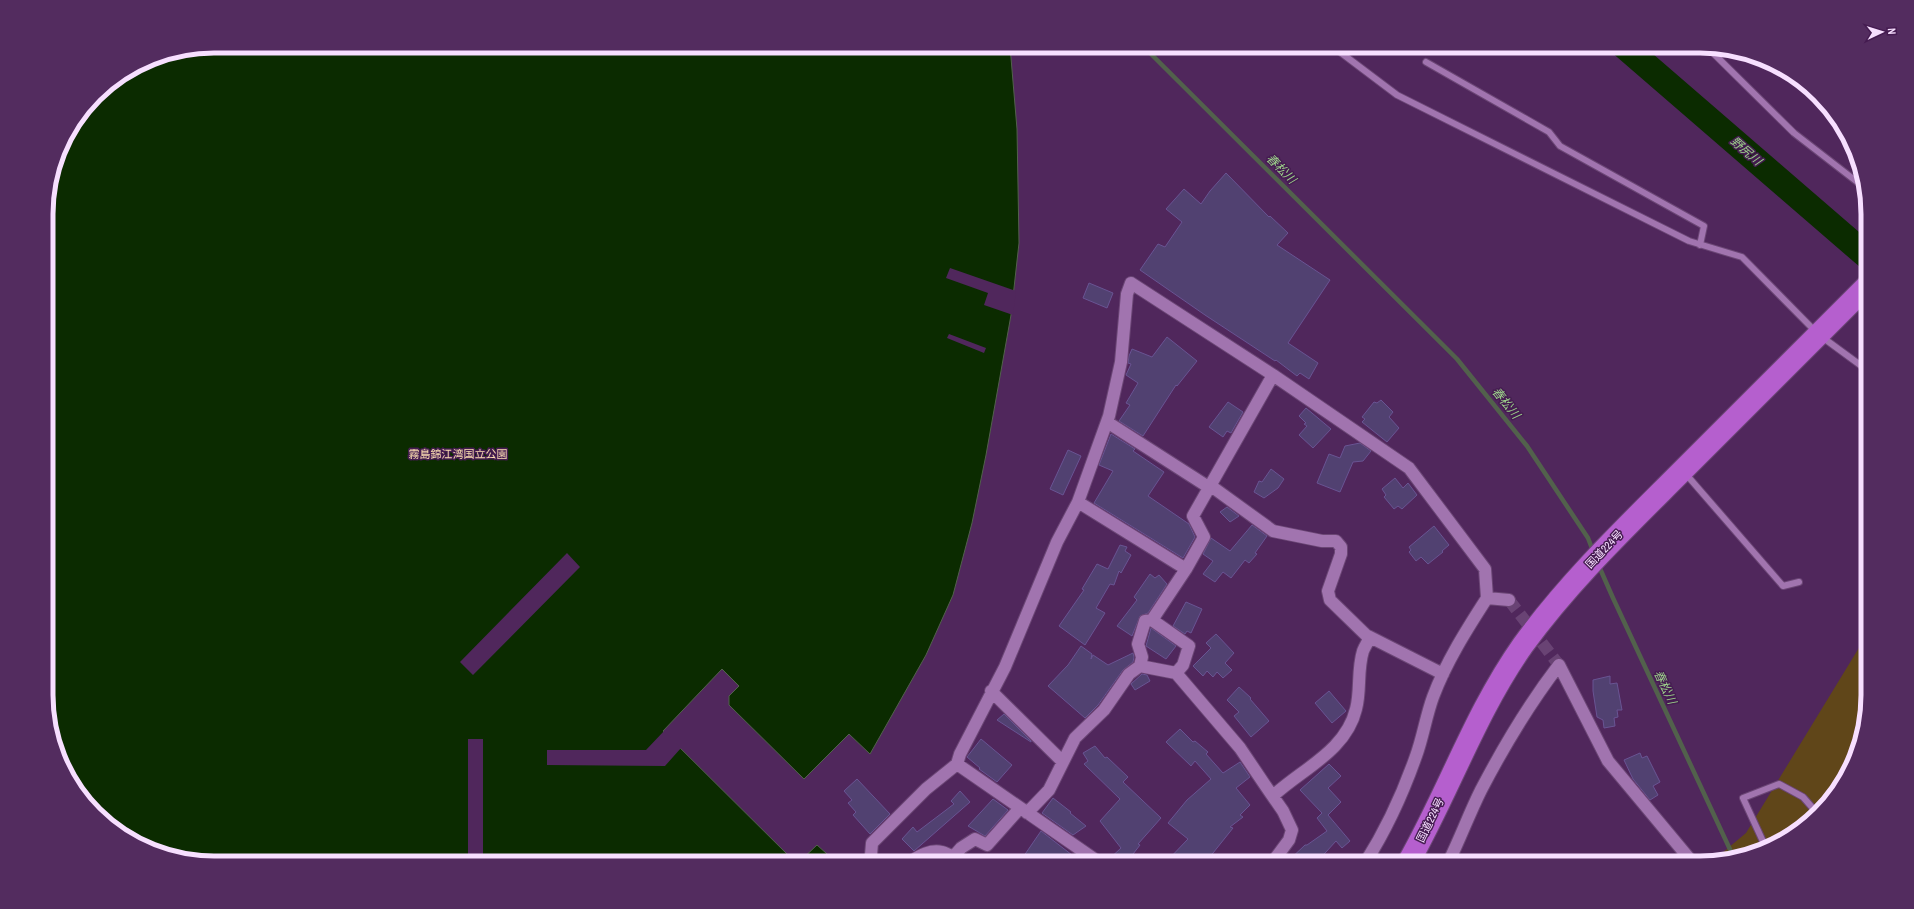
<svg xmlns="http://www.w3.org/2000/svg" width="1914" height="909" viewBox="0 0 1914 909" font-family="'Archivo Narrow','Noto Sans JP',sans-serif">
<rect width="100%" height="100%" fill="#50275c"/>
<path fill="#604619" d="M1868,633V696L1855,760L1833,798L1794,835L1754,854L1710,863L1746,833Z"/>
<path fill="#0b2b00" stroke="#52614c" d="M214,46H1010L1017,129L1019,243L1011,315L986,455L972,523L953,595L926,655L870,754L849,734L804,779L729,705V696L739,686L722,669L663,731L796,863H214L149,850L111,828L81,798L59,760L47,718L46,202L63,140L103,88L150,59Z
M817,845L837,863H798Z"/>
<path fill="#50275c" d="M950,268L1016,291L1013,315L984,305L988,293L946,278Z
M949,334L986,348L984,353L947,338Z
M567,553L580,567L473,675L460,662Z
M664,731L681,748L665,766L547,765V750H646Z
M468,739H483V863H468Z"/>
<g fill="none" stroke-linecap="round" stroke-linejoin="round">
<path stroke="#52614c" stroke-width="4.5" d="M1143,46L1457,359L1527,446L1588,538L1593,551
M1598,564L1613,598L1734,858"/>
<path stroke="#0b2b00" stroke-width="26" d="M1624,46L1867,256"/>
</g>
<path fill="#514171" stroke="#695493" d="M1226,173L1269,217L1270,216L1288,233L1277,245L1330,280L1288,343L1318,363L1309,379L1300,373L1297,376L1276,360L1275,361L1205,315L1140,270L1158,244L1165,247L1182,222L1166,209L1184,189L1201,204L1210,191Z
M1089,283L1113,293L1107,308L1083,298Z
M1167,337L1197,361L1177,386L1176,385L1143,436L1119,421L1130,405L1126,403L1138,383L1126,375L1131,364L1128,363L1129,356L1132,349L1152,357Z
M1381,400L1393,412L1389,417L1399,428L1387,442L1362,422L1365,419L1362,417L1374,402L1377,403Z
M1228,402L1243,412L1231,433L1227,431L1223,437L1209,427Z
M1306,408L1331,429L1313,448L1299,435L1307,426L1304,424L1306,423L1299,416Z
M1111,434L1135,449L1133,451L1164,472L1148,496L1189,524L1195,537L1183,558L1094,503L1113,471L1099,465Z
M1360,443L1371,451L1363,461L1353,462L1340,492L1317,483L1329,454L1340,458L1345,446Z
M1068,450L1081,456L1063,495L1050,489Z
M1271,469L1284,479L1278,488L1264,498L1254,492L1259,481L1262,482Z
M1395,478L1403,488L1408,483L1417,495L1402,509L1398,506L1394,509L1384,497L1386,495L1382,489Z
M1227,507L1239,516L1230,522L1220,512Z
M1252,525L1267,536L1255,553L1257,554L1249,563L1245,560L1231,578L1223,572L1215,582L1203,574L1213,561L1203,554L1211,538L1230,551Z
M1434,526L1449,545L1442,551L1443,552L1428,564L1421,557L1416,561L1409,552L1411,550L1409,547Z
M1120,545L1127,547L1125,551L1131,555L1121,573L1119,571L1114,585L1110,584L1096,608L1105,613L1085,645L1059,626L1084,590L1082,589L1097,564L1108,569Z
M1150,574L1155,578L1159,575L1167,584L1148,613L1140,616L1132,636L1117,626L1137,600L1134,597Z
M1186,602L1202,609L1191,633L1187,631L1185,634L1173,626Z
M1151,628L1176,646L1166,659L1146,646Z
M1216,634L1234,653L1225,663L1232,670L1223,678L1217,672L1213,677L1207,671L1203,676L1193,666L1211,648L1206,643Z
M1081,646L1092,654L1091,659L1093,655L1108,665L1133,653L1134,657L1133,662L1123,670L1098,705L1085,718L1048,686L1068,665Z
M1142,674L1147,675L1150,681L1135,690L1131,684Z
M1610,676V684L1617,683L1622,710H1617L1618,717L1614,718L1615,726L1604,728L1603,720L1597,717L1593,691V680Z
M1239,687L1251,698L1250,699L1269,721L1251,737L1234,716L1239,712L1227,700Z
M1329,691L1346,711L1332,723L1315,703Z
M1004,714L1031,741V742L997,720Z
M1180,729L1193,742L1195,741L1208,752L1206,754L1223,773L1240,762L1250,777L1236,788L1250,805L1240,815L1243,817L1230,827L1233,828L1205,863H1165L1188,839L1168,823L1187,800L1211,779L1195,761L1191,766L1166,742Z
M981,739L1012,765L997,782L979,769L980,768L967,757Z
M1095,746L1105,758L1107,757L1128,777L1123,782L1161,818L1138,844L1140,845L1126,863H1107V861L1121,848L1100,821L1120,799L1084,764L1088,761L1083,753Z
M1640,753L1642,758L1647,756L1660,782L1653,786L1658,795L1650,800L1633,779L1624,760Z
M1329,764L1341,776L1328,788L1341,802L1328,815L1350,841L1342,848L1336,841L1316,863H1286L1305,845H1307L1327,831L1317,818L1322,813L1300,790Z
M857,779L890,814L870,834L853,815L856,812L848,803L852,800L844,791Z
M960,791L970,802L914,851L902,839L913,827L917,832L954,804L951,801Z
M1053,798L1071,812L1070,813L1086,826L1073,835L1042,813Z
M993,799L1008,810L985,836L968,826Z
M1041,831L1072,855L1066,863H1019Z"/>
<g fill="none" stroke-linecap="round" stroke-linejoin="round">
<path stroke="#694374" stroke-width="12" stroke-dasharray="12 6" stroke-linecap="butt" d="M1509,600L1559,665"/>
<defs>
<path id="lane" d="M1332,46L1397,95L1689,241L1742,257L1818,334L1867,370
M1708,48L1794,133L1865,188
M1426,62L1549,132L1560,146L1704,226L1700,245
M1685,473L1783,586L1799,582
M1766,848L1743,798L1779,784L1803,797L1817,813"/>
<path id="street" d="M1107,422L1210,488
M1211,486L1273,531L1322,541H1336L1341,547V554L1328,591L1330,600L1366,635L1443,674
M1078,502L1186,569
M1152,620L1189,646L1183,665L1176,673
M1140,666L1176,673L1240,748L1267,788L1283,811L1292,830L1289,840L1272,863
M991,691L1063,762
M957,764L960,754L1005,667L1057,542L1078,502L1096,452L1109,416L1121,362L1127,294L1131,283L1273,375L1409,468L1485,569L1487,598
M1273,796C1302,769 1346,751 1356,709C1361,691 1357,670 1363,651C1365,646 1368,642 1370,637
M1027,813L1049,790L1075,738L1104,710L1129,674L1140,666L1142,657L1138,644L1145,621L1152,620L1186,569L1204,537L1193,516L1273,375
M875,863L871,855L872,843L926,789L957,764L1100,863
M908,863C918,857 929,849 942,852C947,853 949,856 954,856L961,848L975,839L987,845L1020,808
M1365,863C1386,830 1403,793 1416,756C1423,737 1426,716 1433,697C1446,662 1467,629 1487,598L1509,600
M1448,863C1460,839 1469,814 1481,790C1504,746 1529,704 1559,665L1608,761L1693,863"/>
<path id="highway" d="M1408,863C1449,791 1475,713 1523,645C1568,583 1623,530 1676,477C1740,413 1803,350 1867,286"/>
</defs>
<use href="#lane" stroke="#6b4675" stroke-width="8"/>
<use href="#street" stroke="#6b4675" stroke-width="14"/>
<use href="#highway" stroke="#6b4675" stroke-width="24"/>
<use href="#lane" stroke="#a174af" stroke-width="6"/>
<use href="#street" stroke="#a174af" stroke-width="12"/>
<use href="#highway" stroke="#b55fce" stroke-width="22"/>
</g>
<g text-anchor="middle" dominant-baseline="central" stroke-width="3" stroke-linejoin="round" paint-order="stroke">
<g font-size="11" fill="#fbdeb1" stroke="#451c51">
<text x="458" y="454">霧島錦江湾国立公園</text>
</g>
<g font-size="11" fill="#f7dfff" stroke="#451c51">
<text transform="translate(1604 549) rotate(-46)">国道224号</text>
<text transform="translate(1430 820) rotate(-64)">国道224号</text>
</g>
<g font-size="12" font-style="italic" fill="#9cd18a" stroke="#451c51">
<text transform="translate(1746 151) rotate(41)">野尻川</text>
<text transform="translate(1281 169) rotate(45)">春松川</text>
<text transform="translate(1506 403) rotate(51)">春松川</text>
<text transform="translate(1665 687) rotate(65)">春松川</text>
</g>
</g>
<path d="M0 0H1914V909H0ZM214 53H1700A161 161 0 0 1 1861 214V695A161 161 0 0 1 1700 856H214A161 161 0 0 1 53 695V214A161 161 0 0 1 214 53Z" fill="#532c5f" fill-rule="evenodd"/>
<path fill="none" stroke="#f7dfff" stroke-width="5" d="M214 53H1700A161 161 0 0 1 1861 214V695A161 161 0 0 1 1700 856H214A161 161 0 0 1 53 695V214A161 161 0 0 1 214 53Z"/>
<g transform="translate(1882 32) rotate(86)" stroke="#451c51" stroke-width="3" paint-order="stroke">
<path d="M0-3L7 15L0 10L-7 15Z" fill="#f7dfff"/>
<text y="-6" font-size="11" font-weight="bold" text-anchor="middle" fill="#f7dfff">N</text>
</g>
</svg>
